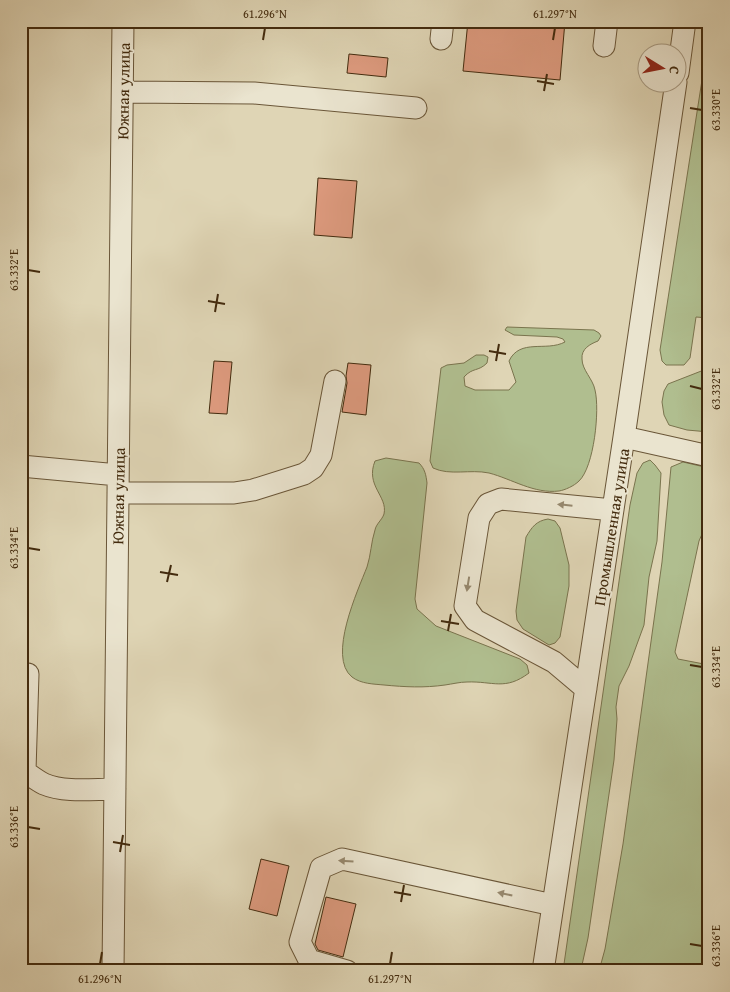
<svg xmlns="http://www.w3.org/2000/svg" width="730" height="992" viewBox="0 0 730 992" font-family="'Gentium Book Plus',serif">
<rect width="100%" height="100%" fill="#dfd5b5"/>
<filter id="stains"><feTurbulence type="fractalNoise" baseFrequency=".004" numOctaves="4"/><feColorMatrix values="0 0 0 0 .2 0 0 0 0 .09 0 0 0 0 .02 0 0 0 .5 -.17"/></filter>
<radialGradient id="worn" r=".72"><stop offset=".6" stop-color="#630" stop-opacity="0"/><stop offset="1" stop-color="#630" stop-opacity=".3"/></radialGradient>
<path fill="#b0be8f" stroke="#7a744e" d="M709,35V318L696,317L690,358L684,365H666L662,361L660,350Z
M507,327L594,330L599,333L601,336L598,341C590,344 581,349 582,359C582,370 593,379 595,390C600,410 594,467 579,481C574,486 565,490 559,491C534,494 512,479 489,473C470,469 450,476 433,468L430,461L441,368L447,365L464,363L476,355H484L488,357L487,363C478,372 473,367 464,377L465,386L475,390H509L516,382L509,361C520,338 546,352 565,342L563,339L557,337L514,335L505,330Z
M709,368V432L687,430L669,425L664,415L662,402L664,391L668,384Z
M386,458L419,463C425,469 426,475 427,483L415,599L417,609L436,626L520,659L527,665L529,673C505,691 493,681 467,682C460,682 452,684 445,685C424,688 405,687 384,685C374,684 361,684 352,677C327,657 358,590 367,567C371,555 371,542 375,530C376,524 382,520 384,514C388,496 365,486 375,461Z
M650,460L655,465L661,473L657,541L649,577L644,625L629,666L619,686L616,707L617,719L614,760L588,938L582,965L578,971H563L630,505L637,473L643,463Z
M683,462L709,468V518L699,541L675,652L678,659L709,665V971H599L605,949L623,844L662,562L671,467Z
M548,519L555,521L560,528L569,565V586L560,637L555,643L549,645L523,629L517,620L516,611L526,537C532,527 536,521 548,519Z"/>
<path fill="#dd9a7e" stroke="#432b0e" d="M468,21H565L560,80L463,71Z
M349,54L388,58L386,77L347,73Z
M318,178L357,181L352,238L314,235Z
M214,361L232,362L227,414L209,413Z
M348,363L371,365L366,415L342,412L347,383L346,376Z
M261,859L289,866L277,916L249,909Z
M326,897L356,904L343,957L318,950L315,944Z"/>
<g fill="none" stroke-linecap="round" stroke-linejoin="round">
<defs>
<path id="minor" d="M441,39L443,21
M604,46L607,21
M678,73L685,21
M123,92L254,93L416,108
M624,437L709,456
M21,466L118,475
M118,493H234L253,490L304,474L313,468L321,455L335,381
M586,689L554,662L475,620L465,606L479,518L488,504L501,499L613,510
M21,769C29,774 36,780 44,784C65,793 93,789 115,789
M25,771L28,674
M113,971L123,21
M347,971L309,960L300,942L321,868L342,859L553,905
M543,971L624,437L676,82"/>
</defs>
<use href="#minor" stroke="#6a5638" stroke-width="23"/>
<use href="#minor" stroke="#eae4cf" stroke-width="21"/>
</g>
<defs><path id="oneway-solid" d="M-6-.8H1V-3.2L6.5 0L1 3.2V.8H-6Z" transform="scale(1.25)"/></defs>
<g fill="#96886e">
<use href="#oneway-solid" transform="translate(565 505) rotate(-174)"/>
<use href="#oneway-solid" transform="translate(468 584) rotate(99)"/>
<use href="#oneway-solid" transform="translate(346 861) rotate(-176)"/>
<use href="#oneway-solid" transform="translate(505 894) rotate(-168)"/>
</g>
<path fill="none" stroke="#432b0e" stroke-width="2" d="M263,40L265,28M553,40L555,28M537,81L554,84M544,91L547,74M690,108L702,110M28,270L40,272M208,301L225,304M215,312L218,294M489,351L506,354M496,361L499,344M690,386L702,389M28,548L40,550M160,572L178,575M167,582L171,565M441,621L459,624M448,631L451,614M690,665L702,667M28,827L40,829M113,842L130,845M120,852L123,835M394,892L411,895M401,902L404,885M690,944L702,946M100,964L102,952M390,964L392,952"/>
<g text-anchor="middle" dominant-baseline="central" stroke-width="4" stroke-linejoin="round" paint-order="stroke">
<g font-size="16" fill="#432b0e" stroke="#eae4cf">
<text transform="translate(123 91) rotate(-89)">Южная улица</text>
<text transform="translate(118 496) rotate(-89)">Южная улица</text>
<text transform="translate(611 527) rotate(-81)">Промышленная улица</text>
</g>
</g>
<rect width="730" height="992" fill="none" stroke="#dfd5b5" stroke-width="55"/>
<g transform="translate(662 68) rotate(100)"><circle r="24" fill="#eae4cf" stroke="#a79a82"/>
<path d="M0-4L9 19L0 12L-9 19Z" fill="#8f2418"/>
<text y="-8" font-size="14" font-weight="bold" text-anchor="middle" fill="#432b0e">С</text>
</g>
<rect x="28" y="28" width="674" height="936" fill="none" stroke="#432b0e" stroke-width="2"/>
<g font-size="12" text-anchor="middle" fill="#432b0e">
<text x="265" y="18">61.296°N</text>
<text x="555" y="18">61.297°N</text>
<text transform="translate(716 110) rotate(-90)" y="4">63.330°E</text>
<text transform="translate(14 270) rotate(-90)" y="4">63.332°E</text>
<text transform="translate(716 389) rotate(-90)" y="4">63.332°E</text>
<text transform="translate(14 548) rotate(-90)" y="4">63.334°E</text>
<text transform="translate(716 667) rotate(-90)" y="4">63.334°E</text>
<text transform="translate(14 827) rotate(-90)" y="4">63.336°E</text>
<text transform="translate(716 946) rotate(-90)" y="4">63.336°E</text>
<text x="100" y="983">61.296°N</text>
<text x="390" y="983">61.297°N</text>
</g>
<rect width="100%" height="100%" filter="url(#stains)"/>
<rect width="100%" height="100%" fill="url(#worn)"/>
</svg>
